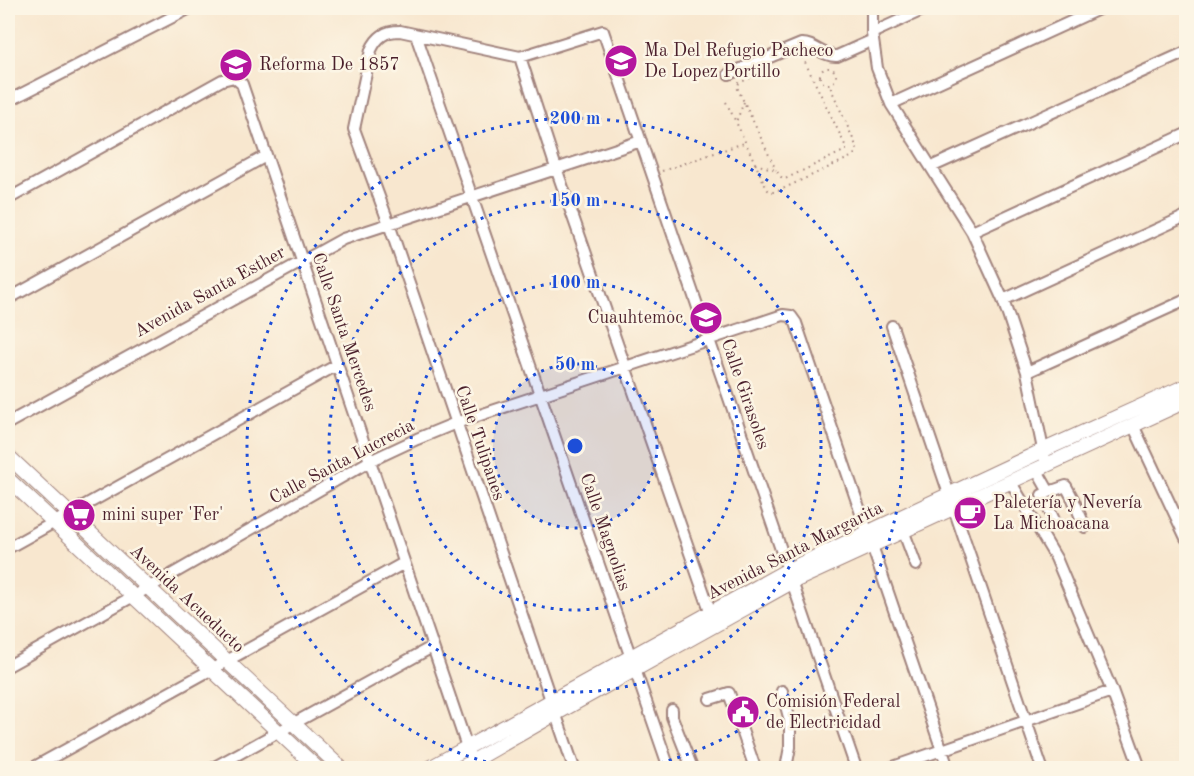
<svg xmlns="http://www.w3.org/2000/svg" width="1194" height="776" viewBox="0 0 1194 776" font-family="'Old Standard TT',serif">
<rect width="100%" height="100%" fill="#fcf5e5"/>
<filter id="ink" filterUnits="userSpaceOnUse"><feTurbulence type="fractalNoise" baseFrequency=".0167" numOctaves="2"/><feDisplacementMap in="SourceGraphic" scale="12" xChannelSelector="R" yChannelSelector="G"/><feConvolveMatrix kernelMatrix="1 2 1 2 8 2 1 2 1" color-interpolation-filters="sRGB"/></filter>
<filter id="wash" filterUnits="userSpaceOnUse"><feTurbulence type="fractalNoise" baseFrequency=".008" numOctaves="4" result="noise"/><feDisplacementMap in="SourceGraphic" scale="24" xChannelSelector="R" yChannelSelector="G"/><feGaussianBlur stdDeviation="1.35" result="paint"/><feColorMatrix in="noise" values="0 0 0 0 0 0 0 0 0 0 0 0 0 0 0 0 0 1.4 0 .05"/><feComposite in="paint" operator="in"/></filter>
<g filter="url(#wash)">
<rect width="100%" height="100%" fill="#f8e7cf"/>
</g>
<g filter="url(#ink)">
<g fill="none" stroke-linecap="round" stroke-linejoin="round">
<defs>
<path id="minor" d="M872,8V33L877,68L891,104L972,232L1003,300L1027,372L1046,464
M872,33L927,8
M416,35L669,768
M520,57L556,168L713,619
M729,74L801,44C814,43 823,57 837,56L873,40
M8,101L190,8
M891,104L1101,8
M931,167L1186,52
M8,199L222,80L234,77L242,84L469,753
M972,232L1186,134
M8,299L266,156
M1003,300L1186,216
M892,326L1042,768
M1027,372L1186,300
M8,423L343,239L641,141
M1133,425L1186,538
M1036,469L1049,492L1066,486L1073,499L1085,527
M1010,481L1056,558L1112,691L1140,768
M1049,492L1042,495L1055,522
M903,530L916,565
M8,548L337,365
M8,666L148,588L370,461L417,439L456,423L783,315L791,316L796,323L948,768
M782,691L790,721V747L786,768
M710,699L729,693L755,768
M672,710V717L692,768
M33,768L404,563
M213,768L432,647
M574,768L389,224L354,129L371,50C377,37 385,31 400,31L520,57L603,31L856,768
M890,768L1112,691"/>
<path id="major" d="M8,456L341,768
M8,479L317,768
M430,768L788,570L1044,450L1186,386
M461,768L555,714L792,582L1186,401"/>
</defs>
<use href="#minor" stroke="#a1837d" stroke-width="14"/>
<use href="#major" stroke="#a1837d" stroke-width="16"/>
<path stroke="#a1837d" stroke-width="2" stroke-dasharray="1.5 4.5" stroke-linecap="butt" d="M820 76a8 8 0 1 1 16 0a8 8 0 1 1-16 0Z
M761,73L739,83L737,87L776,170
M726,102L736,122
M744,102L736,122L767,189L770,192H776L853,156L856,152L857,148L829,84
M755,164L776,170L781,177L785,179L846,150V147L804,60L802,57L799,56
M662,171L744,143"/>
<use href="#minor" stroke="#fff" stroke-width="10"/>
<use href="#major" stroke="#fff" stroke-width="14"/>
</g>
</g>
<circle cx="575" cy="446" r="82" fill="#1d4ed8" fill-opacity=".12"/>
<g fill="none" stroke="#1d4ed8" stroke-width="3" stroke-dasharray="3 6">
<circle cx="575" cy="446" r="82"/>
<circle cx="575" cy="446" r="164"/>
<circle cx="575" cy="446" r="246"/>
<path d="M512 768A328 328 0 1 1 638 768"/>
</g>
<defs>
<symbol id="school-disc" viewBox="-11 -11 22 22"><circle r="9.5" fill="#b5179e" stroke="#fcf5e5"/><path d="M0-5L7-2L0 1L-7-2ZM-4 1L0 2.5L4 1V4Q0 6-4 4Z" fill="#fff"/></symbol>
<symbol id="cafe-disc" viewBox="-11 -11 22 22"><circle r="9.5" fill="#b5179e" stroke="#fcf5e5"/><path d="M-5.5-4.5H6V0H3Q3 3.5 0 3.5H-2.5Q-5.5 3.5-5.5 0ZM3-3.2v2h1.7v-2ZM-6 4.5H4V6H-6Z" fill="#fff"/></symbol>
<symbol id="supermarket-disc" viewBox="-11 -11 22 22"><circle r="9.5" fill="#b5179e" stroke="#fcf5e5"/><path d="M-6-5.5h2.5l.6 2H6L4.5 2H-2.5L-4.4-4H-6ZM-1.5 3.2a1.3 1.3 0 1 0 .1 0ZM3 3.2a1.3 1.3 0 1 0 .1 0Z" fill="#fff"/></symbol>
<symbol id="civic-disc" viewBox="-11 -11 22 22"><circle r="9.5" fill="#b5179e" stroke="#fcf5e5"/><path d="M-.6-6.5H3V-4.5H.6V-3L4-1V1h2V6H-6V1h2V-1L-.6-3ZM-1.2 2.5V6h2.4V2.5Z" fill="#fff"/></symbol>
</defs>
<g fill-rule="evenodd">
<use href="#school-disc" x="602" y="42" width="38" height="38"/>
<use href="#school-disc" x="217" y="46" width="38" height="38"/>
<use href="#school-disc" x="687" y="299" width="38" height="38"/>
<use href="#cafe-disc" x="951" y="494" width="38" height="38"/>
<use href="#supermarket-disc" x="60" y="496" width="38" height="38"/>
<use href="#civic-disc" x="724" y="693" width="38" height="38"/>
</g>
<g text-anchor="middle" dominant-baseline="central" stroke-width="5" stroke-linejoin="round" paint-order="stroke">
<g font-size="18" fill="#4a1f2b" stroke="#fcf5e5" text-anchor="start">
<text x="644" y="51">Ma Del Refugio Pacheco<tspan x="644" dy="21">De Lopez Portillo</tspan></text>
<text x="259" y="65">Reforma De 1857</text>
<text x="683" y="318" text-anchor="end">Cuauhtemoc</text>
<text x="993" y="503">Paletería y Nevería<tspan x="993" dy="21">La Michoacana</tspan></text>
<text x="102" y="515">mini super 'Fer'</text>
<text x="766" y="702">Comisión Federal<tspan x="766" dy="21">de Electricidad</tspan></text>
</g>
<g font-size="18" fill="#4a1f2b" stroke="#fcf5e5">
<text transform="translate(210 292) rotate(-29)">Avenida Santa Esther</text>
<text transform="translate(344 332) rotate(71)">Calle Santa Mercedes</text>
<text transform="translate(745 394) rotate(71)">Calle Girasoles</text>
<text transform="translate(480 443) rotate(71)">Calle Tulipanes</text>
<text transform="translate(342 462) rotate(-28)">Calle Santa Lucrecia</text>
<text transform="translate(605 532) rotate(71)">Calle Magnolias</text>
<text transform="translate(795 551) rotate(-27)">Avenida Santa Margarita</text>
<text transform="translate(187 599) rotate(43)">Avenida Acueducto</text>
</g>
</g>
<circle cx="575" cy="446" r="9" fill="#1d4ed8" stroke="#fcf5e5" stroke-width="3"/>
<g font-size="18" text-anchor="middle" font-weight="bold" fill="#1d4ed8" stroke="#fcf5e5" stroke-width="5" stroke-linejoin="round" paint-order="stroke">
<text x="575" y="124">200 m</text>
<text x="575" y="206">150 m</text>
<text x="575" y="288">100 m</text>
<text x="575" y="370">50 m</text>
</g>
<rect width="1194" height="776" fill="none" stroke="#fcf5e5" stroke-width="30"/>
</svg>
